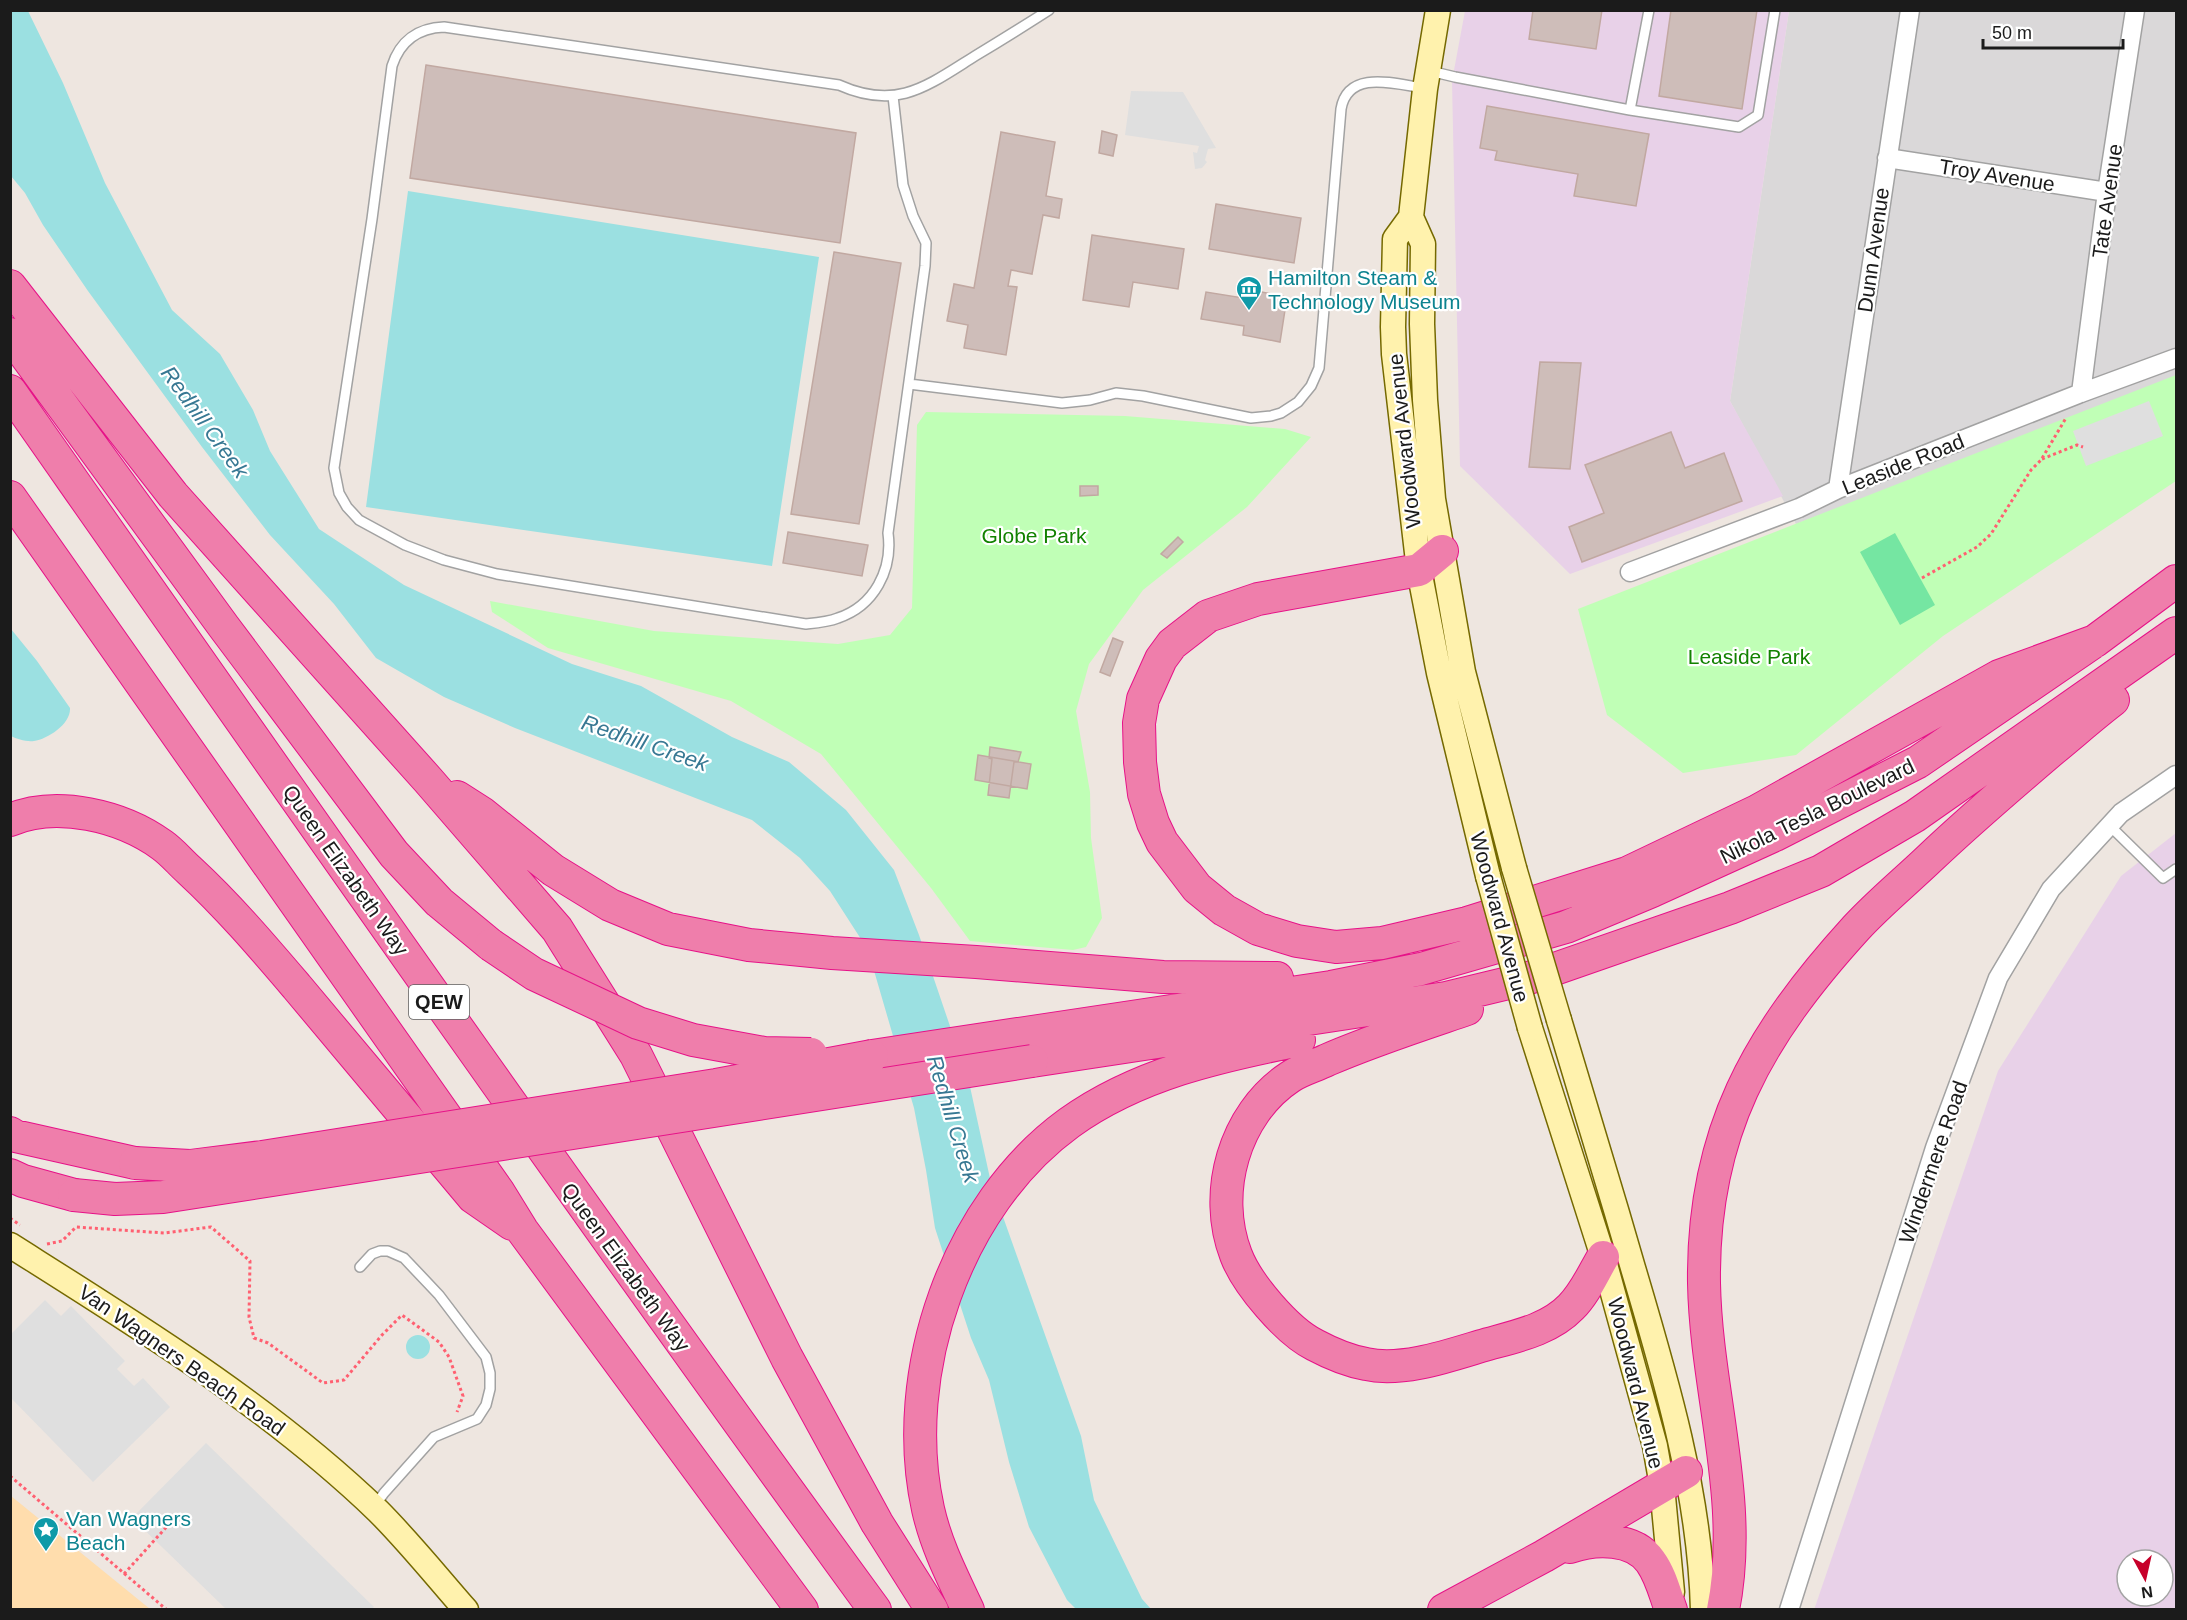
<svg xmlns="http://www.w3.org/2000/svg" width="2187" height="1620" viewBox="0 0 2187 1620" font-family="Helvetica,sans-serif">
<rect width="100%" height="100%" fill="#eee6e0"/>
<path fill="#dad8d9" d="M1789,11H2176V379L1796,524L1730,401Z"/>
<path fill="#e8d1e8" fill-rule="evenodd" d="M1465,11H1789L1730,401L1783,496L1570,574L1460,466L1452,81Z
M2176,833V1609L1814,1610L1998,1071L2121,876ZM2127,1560H2163V1596H2127Z"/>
<path fill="#ffddad" d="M11,1495V1496L150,1609H11Z"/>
<path fill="#c0ffb6" d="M2176,375V481L1943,636L1796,755L1683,773L1607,715L1578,609Z
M926,412L1125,416L1285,429L1311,437L1247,507L1143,590L1089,664L1076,711L1090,792L1091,838L1102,918L1086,947L1073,950L970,941L931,888L821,754L731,701L548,648L492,612L490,601L654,631L838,644L890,635L912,608L917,425Z"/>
<path fill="#75e6a2" d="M1895,533L1935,605L1900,625L1860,552Z"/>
<path fill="#dfdfdf" d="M1131,91L1183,92L1216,148L1208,149L1205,160L1207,162L1202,168L1195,169L1193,152L1197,153L1199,146L1125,135Z
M2149,401L2163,436L2086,466L2073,431Z
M45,1300L61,1316L71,1306L125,1361L117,1369L134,1386L143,1378L170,1407L93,1482L11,1398V1334Z
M206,1443L374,1607L372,1609H226L132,1518Z"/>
<path fill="#9be0e1" d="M10,11H28L63,83L105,183L172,310L220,354L253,410L270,451L319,529L404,585L572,664L641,686L732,737L789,762L846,810L894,870L919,935L969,1082L991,1183L1081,1436L1094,1500L1142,1599L1151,1609H1076L1067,1600L1029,1527L1009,1462L989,1380L971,1338L935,1228L926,1170L914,1108L868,950L830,891L800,858L752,820L515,728L444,697L376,658L334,604L270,535L202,447L88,291L43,225L25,193L11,176Z
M408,191L819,257L772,566L366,507Z
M11,629L37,661L70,708C71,724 48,739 34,741C26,742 17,739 11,736Z
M406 1347a12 12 0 1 1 24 0a12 12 0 1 1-24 0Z"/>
<path fill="#cebdb9" stroke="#c1a8a1" stroke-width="1.5" d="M1533,10H1602L1596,49L1529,39Z
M1671,10H1757L1742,109L1659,96Z
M426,65L856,133L840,243L410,178Z
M1487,106L1649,134L1636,206L1574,196L1578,174L1495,160L1497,151L1480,148Z
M1102,131L1117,135L1113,156L1099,153Z
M1001,132L1055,142L1046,196L1062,199L1059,218L1043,215L1032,274L1011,270L1008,286L1017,287L1006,355L964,348L968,325L947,321L954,284L974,288Z
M1216,204L1301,218L1294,263L1209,249Z
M1092,235L1184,249L1178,289L1133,282L1129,307L1083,300Z
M834,252L901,263L859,524L791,514Z
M1251,290L1287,297L1280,342L1243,335L1244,326L1201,319L1206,292L1249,299Z
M1540,362L1581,363L1570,469L1529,467Z
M1671,432L1685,468L1724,453L1742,501L1582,562L1569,527L1604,513L1585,465Z
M1080,486H1098V495L1080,496Z
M788,532L868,545L862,576L783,563Z
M1178,537L1183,542L1167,558L1161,554Z
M1113,638L1123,642L1110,676L1100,672Z
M990,747L1021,752L1018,762H1014L1009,798L988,795L992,759L989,758Z
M978,755L1031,764L1027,789L975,780Z"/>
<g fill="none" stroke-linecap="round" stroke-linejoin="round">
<defs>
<path id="lane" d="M1430,71L1455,77L1630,110L1739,127L1758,115L1775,10
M893,96L903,185L913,216L926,243L925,266L888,533C893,570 874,606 838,618C828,622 816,623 806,624L497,574L444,560L405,545L359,520L347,507L339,493L334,468L372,219L392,66C400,41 418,28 444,27L839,85C897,111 927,86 975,56C1000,41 1024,26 1049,10
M1630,110L1649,10
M909,384L1062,403L1090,400L1116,393L1143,396L1251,418L1271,416L1281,413L1298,402L1311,386L1319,368L1341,109C1348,69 1395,84 1423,88
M2109,825L2163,878L2176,869
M360,1267L372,1254L380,1251H388L404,1258L439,1295L486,1357L490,1373V1389L486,1405L477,1419L434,1437L384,1493L374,1507"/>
<path id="street" d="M1887,158L2107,192
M2081,393L2107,192L2135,10
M1838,489L1910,10
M1630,572L1799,508L1838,489L2081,393L2176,358
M1789,1610L1935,1148L1998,978L2051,889L2121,813L2176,775"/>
<path id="secondary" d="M1438,10L1425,89L1411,217L1395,239L1393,327L1394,354L1419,570L1439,673L1488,876
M1411,217L1423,244L1422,324L1425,400L1433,499L1442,551L1463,672L1514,868
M1559,1020C1584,1102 1609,1185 1633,1268C1666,1379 1700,1493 1703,1610
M1530,1028L1603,1257L1655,1446L1662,1486L1672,1592
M10,1245C138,1326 269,1406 378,1511C409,1542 437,1577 466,1610"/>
<path id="highway" d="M10,286L173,495L428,780L557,929L636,1055L787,1358L877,1523L932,1610
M10,334L224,627L394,854L439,902L491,945
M10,391C296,799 581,1207 875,1610
M10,497L498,1191L522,1230L802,1610
M1442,551L1419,570L1258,599L1208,616L1172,644L1161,659L1143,699L1139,723L1140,762L1144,794L1153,823L1162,842L1197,888L1224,910L1258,929L1297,941L1336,947L1382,943L1467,923L1627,873L1757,811L1999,676L2095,641
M457,797L482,813L553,870L610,905L668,929L749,945L832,953L976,962L1163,977L1277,978
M10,820C57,800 122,816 162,845C172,852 180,862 189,870C228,906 262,946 297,987C356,1057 414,1127 473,1197L512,1224
M1467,1009C1420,1025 1373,1040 1327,1060C1315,1066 1300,1070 1290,1077C1234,1114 1212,1193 1236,1255C1247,1284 1287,1331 1315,1345C1330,1353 1349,1361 1366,1364C1401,1372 1448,1356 1481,1346C1512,1337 1548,1331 1571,1307C1585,1293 1593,1274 1603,1257
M872,1056L1331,987L1421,969L1566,927L1652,891L1775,835L1918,762L2095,641L2176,581
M1032,1061L1446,998L1529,978L1730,908L1821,871L1915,816L2176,633
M10,1133L15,1136L135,1163
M10,1175L23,1181L74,1195
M1570,1547C1595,1538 1634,1537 1651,1562C1661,1576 1665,1594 1671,1610
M968,1610C952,1576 936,1545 928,1509C898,1373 956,1205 1069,1123C1137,1074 1219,1056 1299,1040
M1444,1610L1544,1556L1686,1472
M1723,1610C1745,1501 1706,1392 1704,1283C1702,1133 1757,1037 1856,928C1879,903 1906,881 1930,858C1969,821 2010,786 2051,751C2072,734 2092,716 2113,700"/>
</defs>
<use href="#lane" stroke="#a2a2a2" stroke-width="12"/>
<use href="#street" stroke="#a2a2a2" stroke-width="21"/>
<use href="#secondary" stroke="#756900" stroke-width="27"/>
<use href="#highway" stroke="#e61288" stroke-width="34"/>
<path stroke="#ff6071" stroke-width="3" stroke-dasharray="3 3" stroke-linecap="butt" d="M2042,459L2077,445L2083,447
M1922,578L1977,547L1991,534L2031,470L2041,460L2066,418
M10,1218L20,1225
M47,1244L62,1241L76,1227L164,1233L211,1227L250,1261L249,1317L254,1338L268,1343L323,1383L344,1380L382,1335L402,1315L439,1342L449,1357L463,1396L457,1412
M10,1476L167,1610
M124,1574L170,1523"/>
<use href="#lane" stroke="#fff" stroke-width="9"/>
<use href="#street" stroke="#fff" stroke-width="18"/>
<use href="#secondary" stroke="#fff2ad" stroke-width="24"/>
<use href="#highway" stroke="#ef7eab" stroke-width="32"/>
<defs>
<path id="secondary-bridge" d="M1514,868L1559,1020
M1488,876L1530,1028"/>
<path id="highway-bridge" d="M491,945L534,974L638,1023L693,1040L764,1053L811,1054
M135,1163L190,1166L262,1157L716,1085L872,1056
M74,1195L115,1199L163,1197L1032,1061"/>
</defs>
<use href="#secondary-bridge" stroke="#756900" stroke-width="27" stroke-linecap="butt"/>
<use href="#highway-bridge" stroke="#e61288" stroke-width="34" stroke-linecap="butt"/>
<use href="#secondary-bridge" stroke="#fff2ad" stroke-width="24"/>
<use href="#highway-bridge" stroke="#ef7eab" stroke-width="32"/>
</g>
<defs>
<symbol id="museum-pin" viewBox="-11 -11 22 30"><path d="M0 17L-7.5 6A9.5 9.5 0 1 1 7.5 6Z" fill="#0f9aa8" stroke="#fff"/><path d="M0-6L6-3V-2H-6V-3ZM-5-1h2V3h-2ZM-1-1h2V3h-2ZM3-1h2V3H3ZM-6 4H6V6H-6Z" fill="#fff"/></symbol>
<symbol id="sight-pin" viewBox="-11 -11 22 30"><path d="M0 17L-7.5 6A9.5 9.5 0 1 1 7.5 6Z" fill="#0f9aa8" stroke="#fff"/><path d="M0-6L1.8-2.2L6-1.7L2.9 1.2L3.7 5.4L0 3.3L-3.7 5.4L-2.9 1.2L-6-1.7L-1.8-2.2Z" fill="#fff"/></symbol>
</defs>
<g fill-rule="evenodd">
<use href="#museum-pin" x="1234" y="274" width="30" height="40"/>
<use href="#sight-pin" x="31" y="1515" width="30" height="40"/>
</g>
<g text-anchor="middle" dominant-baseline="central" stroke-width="4.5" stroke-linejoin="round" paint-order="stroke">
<rect fill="#fff" stroke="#5f5f5f" stroke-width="1.5" x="409" y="985" width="60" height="34" rx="4.5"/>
<g font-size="20" font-weight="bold" fill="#1b1b1b">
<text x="439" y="1002">QEW</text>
</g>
<g font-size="21" fill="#1b1b1b" stroke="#fff">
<text transform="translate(1997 175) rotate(9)">Troy Avenue</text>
<text transform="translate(2107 201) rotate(-82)">Tate Avenue</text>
<text transform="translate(1873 250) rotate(-82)">Dunn Avenue</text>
<text transform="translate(1404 441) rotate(-96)">Woodward Avenue</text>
<text transform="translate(1903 464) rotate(-22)">Leaside Road</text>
<text transform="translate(1817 811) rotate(-26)">Nikola Tesla Boulevard</text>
<text transform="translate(346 870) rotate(55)">Queen Elizabeth Way</text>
<text transform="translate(1500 917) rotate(75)">Woodward Avenue</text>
<text transform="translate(1933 1162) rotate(-71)">Windermere Road</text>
<text transform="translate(626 1267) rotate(54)">Queen Elizabeth Way</text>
<text transform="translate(182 1360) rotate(35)">Van Wagners Beach Road</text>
<text transform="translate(1636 1383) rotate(76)">Woodward Avenue</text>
</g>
<g font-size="21" fill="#0d838f" stroke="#fff" text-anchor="start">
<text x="1268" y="277">Hamilton Steam &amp;<tspan x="1268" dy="24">Technology Museum</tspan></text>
<text x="66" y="1518">Van Wagners<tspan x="66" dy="24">Beach</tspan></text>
</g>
<g font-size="21" fill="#128201" stroke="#fff">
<text x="1034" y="535">Globe Park</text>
<text x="1749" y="656">Leaside Park</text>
</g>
<g font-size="22" font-style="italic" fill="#377893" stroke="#fff">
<text transform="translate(205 422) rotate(54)">Redhill Creek</text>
<text transform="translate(645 743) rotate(19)">Redhill Creek</text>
<text transform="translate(953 1119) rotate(73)">Redhill Creek</text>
</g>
</g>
<rect width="2187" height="1620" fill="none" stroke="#1b1b1b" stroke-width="24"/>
<g transform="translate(2145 1578) rotate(172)"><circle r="28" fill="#ffffff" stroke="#a4a4a4" stroke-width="1.5"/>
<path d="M0-4.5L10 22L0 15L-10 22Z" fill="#c7002a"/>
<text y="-9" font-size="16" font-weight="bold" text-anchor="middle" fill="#1b1b1b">N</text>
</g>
<path d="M1983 39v9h140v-9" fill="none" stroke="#1b1b1b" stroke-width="3"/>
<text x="1992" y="39" font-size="18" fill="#1b1b1b" stroke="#ffffff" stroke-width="4.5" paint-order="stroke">50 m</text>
</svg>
